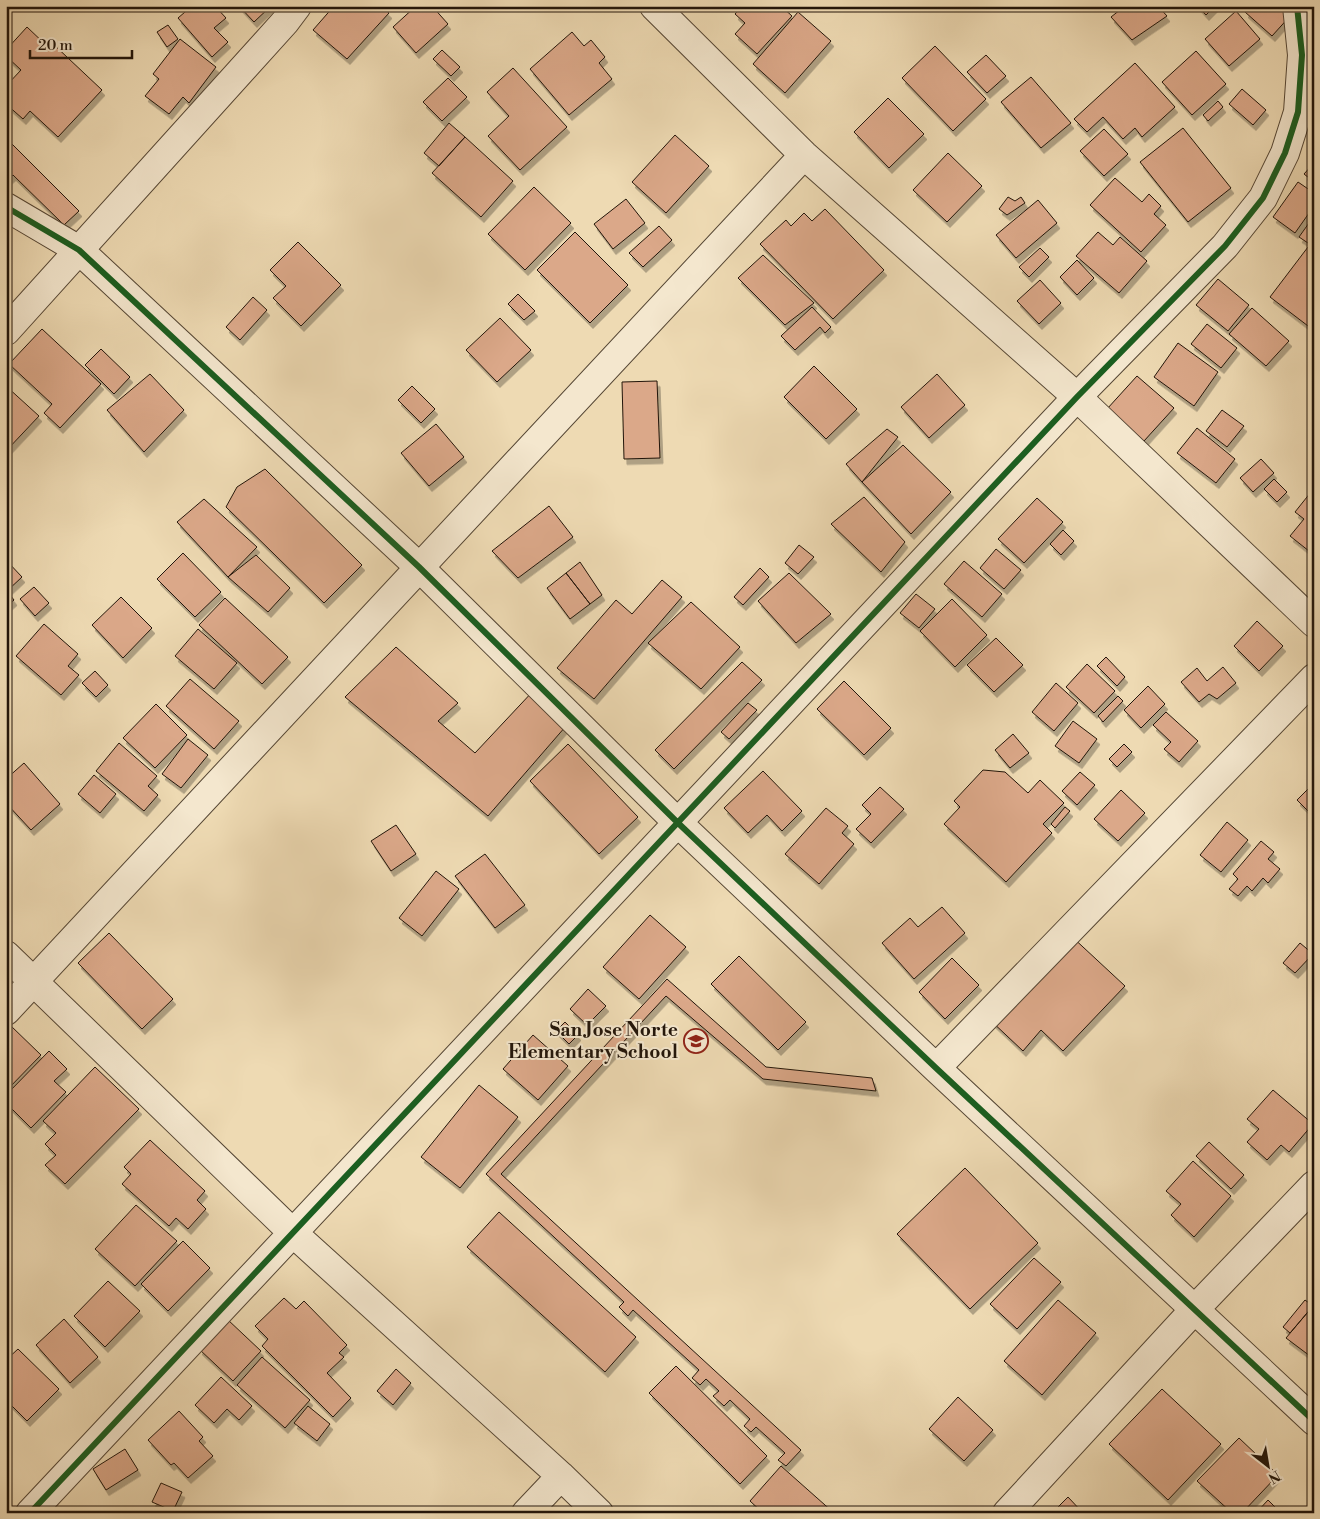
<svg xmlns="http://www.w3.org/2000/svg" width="1320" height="1519" viewBox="0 0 1320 1519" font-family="'Libre Bodoni',serif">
<defs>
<filter id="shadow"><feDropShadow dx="3" dy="5.5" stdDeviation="0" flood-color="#0004"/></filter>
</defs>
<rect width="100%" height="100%" fill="#eedab3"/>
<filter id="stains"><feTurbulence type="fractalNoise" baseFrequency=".004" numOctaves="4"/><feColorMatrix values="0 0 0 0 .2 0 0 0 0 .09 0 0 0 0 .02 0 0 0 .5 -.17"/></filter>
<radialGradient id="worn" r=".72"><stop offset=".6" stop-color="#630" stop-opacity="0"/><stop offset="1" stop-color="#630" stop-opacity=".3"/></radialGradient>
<path fill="#dba889" stroke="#22150a" filter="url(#shadow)" d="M192,6H215L226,18L214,28L228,42L212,57L178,18Z
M239,6H271L254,22Z
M334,6H381L389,13L347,59L313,30Z
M416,6H432L448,24L416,53L393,27Z
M742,6H781L792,16L757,54L735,34L745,23L735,14Z
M1125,6H1158L1167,16L1132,40L1111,17Z
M1198,6H1215L1206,15Z
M1251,6H1282L1291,15L1272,36L1245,12Z
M1236,11L1260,39L1229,66L1205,39Z
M798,12L831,41L785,93L753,64Z
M168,25L178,39L167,47L157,32Z
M27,27L47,46L51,42L102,90L58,137L30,111L23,119L6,104V96L10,92L6,89V86L21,70L6,56V50Z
M572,32L584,46L591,40L605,57L599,63L612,79L569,115L530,69Z
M180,39L216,67L189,103L183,97L169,114L145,96L159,79L153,74Z
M935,46L986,99L953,131L902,78Z
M442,50L460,67L451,76L433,59Z
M1196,51L1226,84L1192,115L1162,82Z
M986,55L1006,76L987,93L967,72Z
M1135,63L1175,107L1142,137L1135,128L1123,139L1103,117L1087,132L1074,119Z
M513,68L567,127L520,170L488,136L509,116L487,92Z
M1031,77L1071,123L1041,148L1001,102Z
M448,78L467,97L442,121L423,102Z
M1242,89L1266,110L1253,125L1229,104Z
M888,98L924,134L889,168L854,132Z
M1218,101L1223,107L1208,121L1203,115Z
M449,123L465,137L439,166L424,153Z
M1183,128L1231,188L1188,222L1140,162Z
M1104,129L1128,154L1104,176L1080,151Z
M675,135L709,166L666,213L632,182Z
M465,137L513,181L481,217L432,173Z
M8,140L79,211L64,225L13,175L6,181V142Z
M948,153L982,186L947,222L913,190Z
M1314,163V182L1304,174Z
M1115,178L1142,202L1149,194L1161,206L1154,214L1166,225L1141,252L1090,205Z
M1298,182L1314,193V206L1295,233L1273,217Z
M534,187L571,223L525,270L488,234Z
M1008,197L1015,201L1021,197L1025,203L1007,215L999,209Z
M626,199L645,223L613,249L594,224Z
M1038,200L1057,223L1016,258L996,235Z
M825,209L884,270L833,319L760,244L786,220L791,226L804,213L812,221Z
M1314,216V247L1299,237Z
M659,226L672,240L643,267L629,253Z
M575,232L628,285L590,323L537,270Z
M1098,232L1113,245L1120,237L1147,261L1119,293L1076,256Z
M298,242L341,285L301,326L273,298L286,286L270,270Z
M1308,247L1314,251V327L1312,329L1270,297Z
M1040,248L1049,257L1029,277L1019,267Z
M763,255L814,303L785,325L738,278Z
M1077,260L1094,278L1077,295L1060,277Z
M1218,279L1249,305L1228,331L1196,305Z
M1040,280L1061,303L1039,324L1017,301Z
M518,294L535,311L524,320L508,304Z
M253,297L267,310L240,340L226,327Z
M812,307L831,327L825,333L820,327L795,350L781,336Z
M1252,308L1289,341L1266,366L1229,334Z
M500,318L531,350L497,382L466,350Z
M1207,324L1237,348L1221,368L1191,344Z
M42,329L101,384L60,428L44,413L52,404L9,364Z
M1178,343L1218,372L1194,406L1154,377Z
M101,349L130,377L114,394L85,365Z
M814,366L857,409L826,439L784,397Z
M150,374L184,410L144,452L107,410Z
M937,374L965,405L929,438L901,407Z
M1137,376L1174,408L1144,441L1107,409Z
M657,381L660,458L624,459L622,382Z
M6,386L39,416L6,451Z
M412,386L435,409L421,423L398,400Z
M1222,410L1244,426L1227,447L1206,431Z
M436,424L464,457L429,486L401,453Z
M1197,428L1235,459L1216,483L1177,453Z
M887,429L898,437L862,482L846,464Z
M903,445L951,492L911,534L862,482Z
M1261,459L1274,473L1253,492L1240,478Z
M265,469L362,565L324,603L226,507L237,487Z
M1274,479L1287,492L1277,502L1264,489Z
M1311,492L1314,494V555L1290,536L1304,519L1295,512Z
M864,497L905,542L881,572L831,524Z
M1037,498L1063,522L1024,563L998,539Z
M204,499L257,547L228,577L177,522Z
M549,506L573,537L518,578L492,551Z
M1063,530L1074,541L1061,555L1050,544Z
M799,545L814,557L798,574L785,563Z
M996,549L1021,570L1004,589L980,568Z
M183,553L221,592L195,617L157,579Z
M256,555L290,588L268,612L228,577Z
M6,560L22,577L7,591L14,600L6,607Z
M964,561L1002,594L982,617L944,584Z
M580,562L602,595L590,604L566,573Z
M760,568L769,577L743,605L734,597Z
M566,573L590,604L570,619L547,588Z
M789,573L831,614L796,643L758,601Z
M662,580L682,597L594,699L557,668L616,600L632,614Z
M34,587L49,603L35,616L20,599Z
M916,594L935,609L919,628L900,613Z
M121,597L152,628L123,658L92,625Z
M225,598L288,657L262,684L199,625Z
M952,599L987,635L955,667L920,631Z
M691,602L740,647L701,689L648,643Z
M1257,621L1283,646L1259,671L1234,646Z
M44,624L78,654L68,666L79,675L61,695L16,656Z
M198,629L237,663L214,689L175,656Z
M996,638L1023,665L994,692L967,665Z
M396,647L458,703L438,721L475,753L535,689L566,726L488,816L345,697Z
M1106,657L1125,677L1117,686L1097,666Z
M742,662L762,680L674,769L655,750Z
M1087,664L1115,691L1094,713L1066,687Z
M1223,667L1236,683L1217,699L1209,694L1199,702L1181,682L1197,668L1207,681Z
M95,671L108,685L96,697L82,683Z
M190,679L239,721L214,749L166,706Z
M844,681L891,728L864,755L817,709Z
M1056,683L1078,703L1054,731L1032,712Z
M1148,686L1165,704L1141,728L1124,710Z
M1118,696L1123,701L1103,722L1098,716Z
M748,703L757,710L729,739L721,732Z
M156,704L187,735L155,768L123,738Z
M1166,712L1198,741L1179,762L1164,749L1171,742L1153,725Z
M1073,721L1097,739L1079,763L1055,746Z
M1013,734L1029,753L1010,768L995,750Z
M188,739L208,755L181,788L162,774Z
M119,743L157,776L148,786L158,795L144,811L96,771Z
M568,744L638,817L599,854L530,781Z
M1124,744L1132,752L1117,767L1109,759Z
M24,763L60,804L31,830L6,803V779Z
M983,770L1005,772L1028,793L1040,780L1064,803L1043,824L1052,833L1006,882L944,824L960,807L954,801Z
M763,771L802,811L782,831L767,815L748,833L724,808Z
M1080,772L1095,785L1077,805L1062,791Z
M94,775L116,794L100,813L78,794Z
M1314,783V817L1297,800Z
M880,787L904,809L871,843L856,829L871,814L862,805Z
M1121,790L1145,813L1118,841L1094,819Z
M1065,807L1070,811L1055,828L1051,824Z
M826,808L848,826L842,833L854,844L819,884L785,854Z
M1227,822L1248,840L1221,872L1200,855Z
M396,825L416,854L391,871L371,841Z
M1261,841L1274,852L1268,859L1280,869L1268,883L1263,878L1252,891L1247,886L1238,896L1229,889L1238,879L1233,874Z
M485,854L525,905L495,928L455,876Z
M436,871L459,889L422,936L399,918Z
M942,907L965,933L914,979L882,943L910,918L918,927Z
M650,915L686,947L639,999L603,967Z
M109,933L173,999L142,1029L78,963Z
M1069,934L1125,986L1063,1051L1041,1030L1023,1051L989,1019Z
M1300,943L1313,954L1295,973L1283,963Z
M739,956L806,1022L778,1050L711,984Z
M952,958L979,985L945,1019L919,992Z
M667,979L766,1067L872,1078L876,1091L763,1079L666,996L501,1174L801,1450L786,1466L778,1460L785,1453L756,1427L751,1432L744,1426L750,1419L730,1400L724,1406L713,1396L719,1391L706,1379L700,1385L692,1378L699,1370L633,1310L628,1316L619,1307L624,1302L486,1174Z
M588,989L606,1006L587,1025L570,1009Z
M565,1022L578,1035L569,1044L556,1031Z
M10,1025L41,1055L6,1091V1029Z
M533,1035L568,1066L538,1100L503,1069Z
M49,1051L67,1069L54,1081L66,1092L31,1128L6,1103V1095Z
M95,1067L139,1109L65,1184L45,1165L56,1155L45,1144L56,1133L43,1121Z
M479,1085L518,1117L460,1188L421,1157Z
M1273,1090L1313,1124L1289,1152L1281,1145L1267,1160L1247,1142L1259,1129L1247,1119Z
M150,1140L205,1191L197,1200L206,1209L188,1229L176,1218L169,1226L122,1184L131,1174L124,1167Z
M1209,1142L1244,1175L1231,1189L1196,1156Z
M1193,1161L1231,1196L1194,1237L1171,1215L1181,1204L1166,1191Z
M965,1168L1038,1243L970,1309L897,1234Z
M136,1205L177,1241L135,1286L95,1249Z
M499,1212L636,1337L605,1372L467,1247Z
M183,1241L210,1268L168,1311L141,1284Z
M1034,1258L1061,1282L1017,1329L990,1304Z
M108,1281L140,1311L105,1347L74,1316Z
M284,1298L296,1309L304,1301L347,1345L339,1353L344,1357L327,1373L351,1398L333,1417L262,1346L268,1339L255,1326Z
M1058,1300L1096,1333L1042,1395L1004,1361Z
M1305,1300L1313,1306L1290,1333L1283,1327Z
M1313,1306L1314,1307V1359L1286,1338Z
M64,1319L98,1357L70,1383L36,1345Z
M227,1319L261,1351L233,1381L199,1349Z
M18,1349L59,1389L27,1421L6,1400V1360Z
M262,1357L310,1400L285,1428L237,1385Z
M676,1366L767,1456L740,1484L649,1393Z
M396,1369L411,1383L393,1405L377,1391Z
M221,1377L252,1406L239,1420L227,1409L214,1423L195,1405Z
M1162,1389L1221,1444L1168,1500L1109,1444Z
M958,1397L993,1430L964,1461L929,1429Z
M308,1406L330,1424L317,1441L294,1423Z
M179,1411L203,1437L199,1441L213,1456L188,1478L174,1463L171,1465L148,1440Z
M1239,1438L1278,1475L1242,1513H1232L1197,1481Z
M125,1449L138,1470L106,1490L93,1469Z
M781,1466L834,1513H763L750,1501Z
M161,1483L182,1492L173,1511L152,1502Z
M1068,1497L1083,1513H1052Z
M1268,1500L1281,1513H1256Z"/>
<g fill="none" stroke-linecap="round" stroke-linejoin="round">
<defs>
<path id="minor" d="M654,6L804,155L1077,397L1314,623
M6,207L79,250L419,567L677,822L936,1068L1314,1421
M6,331L285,22L297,6
M6,955L293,1233L561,1476L599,1513
M6,1011L804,155
M936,1068L1314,678
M30,1513L1077,397L1225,246L1263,198L1285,153L1298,112L1302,55L1297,6
M526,1513L561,1476
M1007,1513L1194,1310L1314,1185"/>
</defs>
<use href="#minor" stroke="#554634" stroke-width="30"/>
<use href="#minor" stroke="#f4e7ce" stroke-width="28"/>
<defs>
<path id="cycleway" d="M6,207L79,250L419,567L677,822L936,1068L1314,1421
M30,1513L1077,397L1225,246L1263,198L1285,153L1298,112L1302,55L1297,6"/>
</defs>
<use href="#cycleway" stroke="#f4e7ce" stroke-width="9"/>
<use href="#cycleway" stroke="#1b5e20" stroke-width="6"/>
</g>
<defs>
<symbol id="school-ring" viewBox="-11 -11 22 22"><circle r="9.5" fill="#f4e7ce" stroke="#8f2418" stroke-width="1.5"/><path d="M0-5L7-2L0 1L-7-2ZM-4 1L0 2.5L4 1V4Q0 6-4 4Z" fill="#8f2418"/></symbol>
</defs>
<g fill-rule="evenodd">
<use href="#school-ring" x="682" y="1027" width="28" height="28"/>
</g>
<g text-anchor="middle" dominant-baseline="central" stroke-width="4" stroke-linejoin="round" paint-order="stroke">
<g font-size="19" font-weight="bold" fill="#22150a" stroke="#f4e7ce" text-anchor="end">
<text x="678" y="1030">San Jose Norte<tspan x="678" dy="22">Elementary School</tspan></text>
</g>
</g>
<rect width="1320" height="1519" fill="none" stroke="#eedab3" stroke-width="25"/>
<rect x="8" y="8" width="1305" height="1504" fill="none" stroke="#22150a" stroke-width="2.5"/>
<rect x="12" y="12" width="1295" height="1494" fill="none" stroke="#22150a"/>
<g transform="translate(1268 1466) rotate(149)" stroke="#f4e7ce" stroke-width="4" paint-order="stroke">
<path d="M0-4L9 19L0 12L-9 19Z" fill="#22150a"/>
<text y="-8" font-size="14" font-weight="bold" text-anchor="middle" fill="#22150a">N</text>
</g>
<path d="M30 50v8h102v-8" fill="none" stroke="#22150a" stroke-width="2.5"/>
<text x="38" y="50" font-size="15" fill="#22150a" stroke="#f4e7ce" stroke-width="4" paint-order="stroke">20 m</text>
<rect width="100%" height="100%" filter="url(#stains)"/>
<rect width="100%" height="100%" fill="url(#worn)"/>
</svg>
